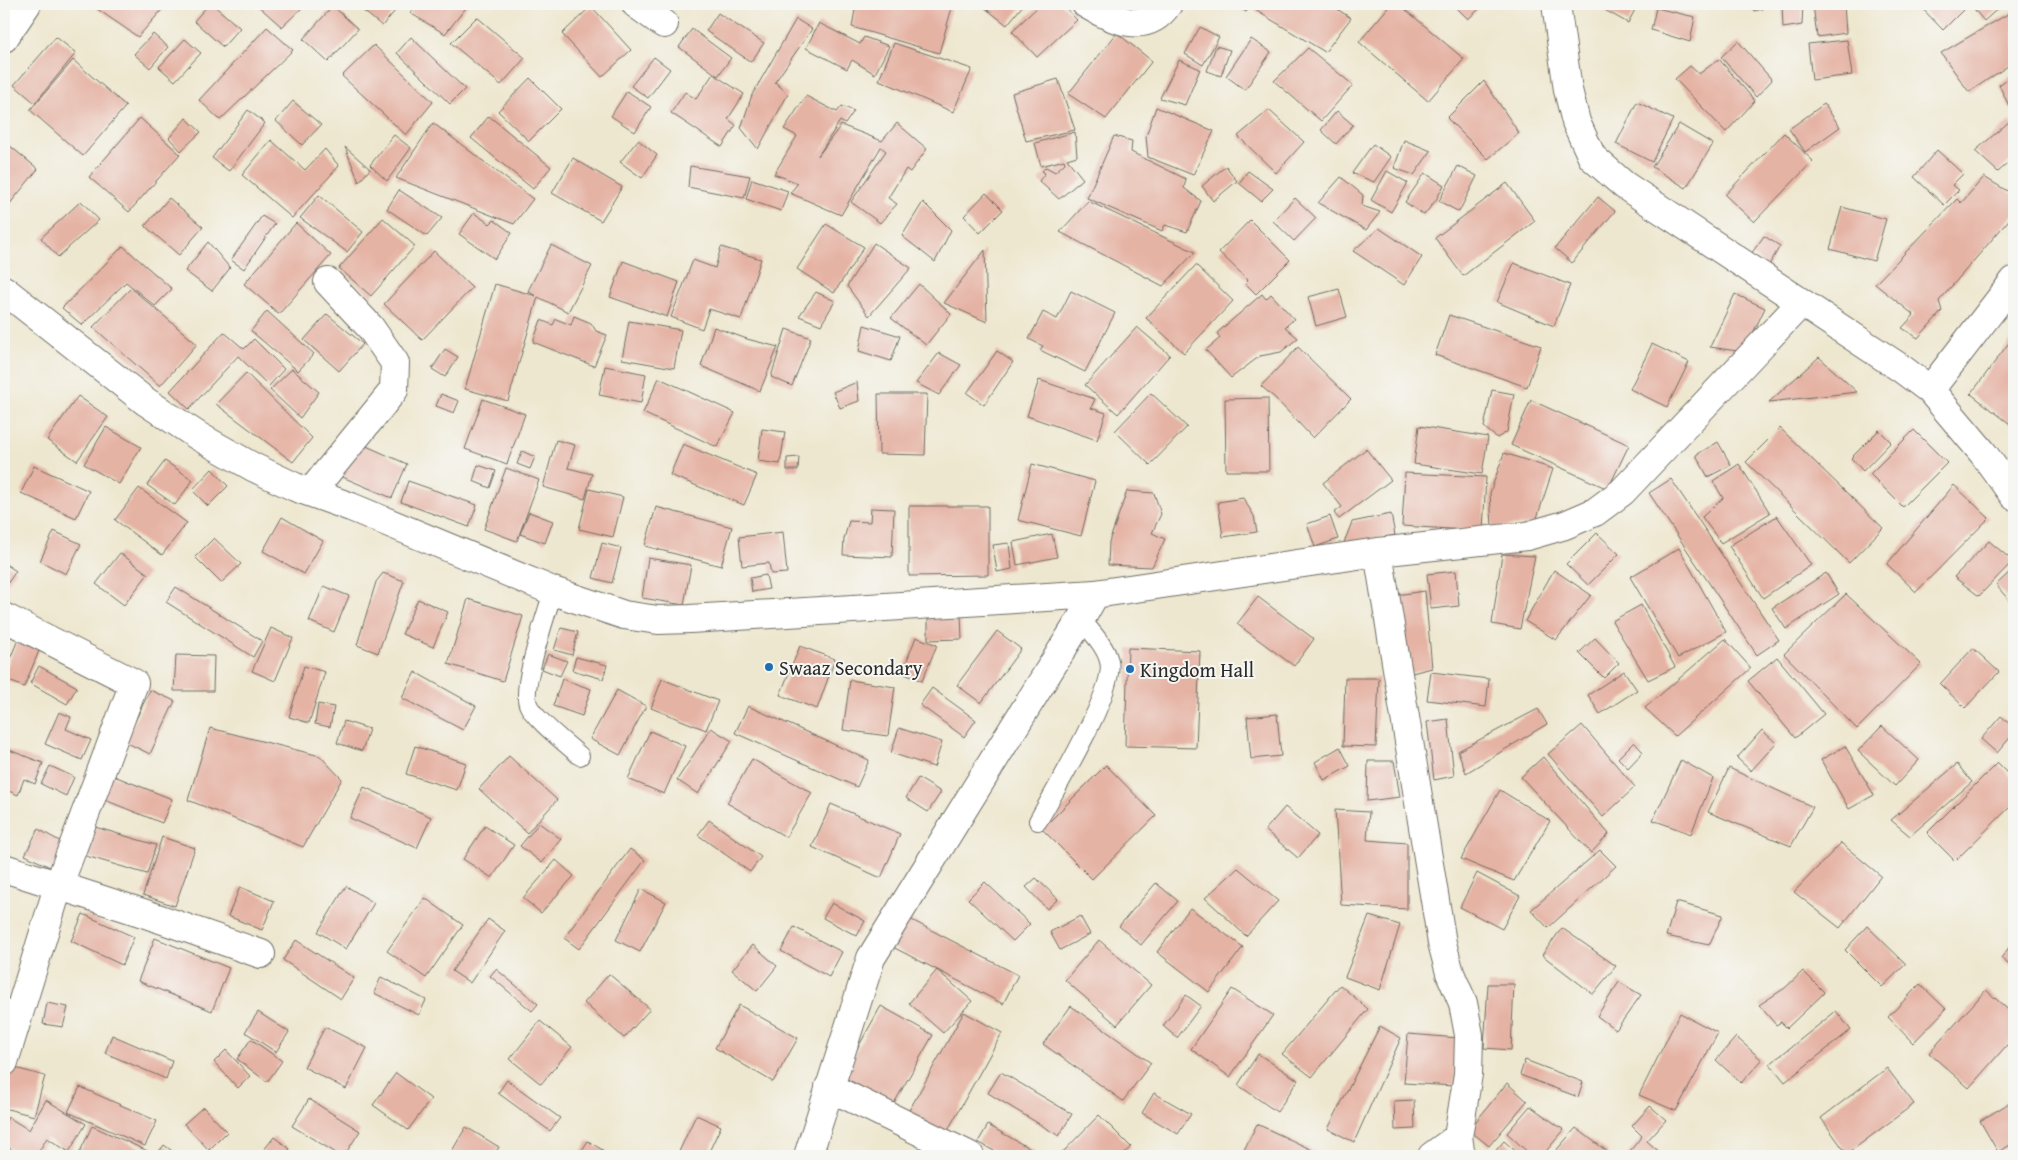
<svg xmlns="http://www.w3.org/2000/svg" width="2018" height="1160" viewBox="0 0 2018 1160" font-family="'Gentium Book Plus',serif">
<rect width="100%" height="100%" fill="#f6f6f2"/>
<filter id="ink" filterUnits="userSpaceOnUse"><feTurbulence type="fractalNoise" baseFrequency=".02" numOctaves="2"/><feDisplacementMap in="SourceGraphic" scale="10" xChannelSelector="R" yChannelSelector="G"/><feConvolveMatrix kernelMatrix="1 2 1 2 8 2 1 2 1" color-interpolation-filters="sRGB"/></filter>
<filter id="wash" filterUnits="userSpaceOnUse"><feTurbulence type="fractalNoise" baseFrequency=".0096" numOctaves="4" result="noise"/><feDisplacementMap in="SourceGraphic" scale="20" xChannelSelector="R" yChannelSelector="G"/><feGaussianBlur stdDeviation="1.12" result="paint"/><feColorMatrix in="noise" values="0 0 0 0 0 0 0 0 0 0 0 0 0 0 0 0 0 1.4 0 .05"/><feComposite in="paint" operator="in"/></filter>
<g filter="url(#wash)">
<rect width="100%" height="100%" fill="#eee7cf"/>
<g id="blocks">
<path fill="#e5b3a4" d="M90,4H167L138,37Z
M209,4H212L240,28L223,47L194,21Z
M256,4H306L282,27Z
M355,4H401L382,26Z
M417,4H469L445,34L410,13Z
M856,4H953L939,53L852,27Z
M980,4H1024L1007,25Z
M1041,4H1062L1077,20L1037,57L1012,31Z
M1234,4H1253L1246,12Z
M1260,4H1329L1351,18L1325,52L1255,10Z
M1391,4H1399L1464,59L1428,101L1359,42Z
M1453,4H1485L1468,19Z
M1594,4H1638L1628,23Z
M1749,4H1764L1762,9L1754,11Z
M1782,4H1803L1802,25L1783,28Z
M1813,4H1844L1846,33L1817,37Z
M1918,4H1966L1967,6L1943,30Z
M1970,4H2003L1984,21Z
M333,6L358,29L328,62L303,39Z
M591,6L631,50L602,77L562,34Z
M1656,8L1695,17L1690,42L1651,30Z
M2013,11L2014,62L1969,92L1941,53Z
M718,13L764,43L751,62L706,31Z
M477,17L525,58L501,85L451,43Z
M796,19L812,29L775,82L788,94L758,149L741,128L752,95Z
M819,23L860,44L864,37L889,46L875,74L852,60L847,69L806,48Z
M267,27L293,50L220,120L199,100Z
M1200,27L1219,37L1203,65L1185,54Z
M692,29L731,58L718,76L679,47Z
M1117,33L1152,61L1106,119L1068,94Z
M153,34L168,47L150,68L134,54Z
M56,37L76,53L35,103L14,85Z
M411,37L465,89L450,104L397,53Z
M185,39L201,53L175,81L159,67Z
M1251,39L1271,52L1245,90L1226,76Z
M1847,40L1852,75L1812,80L1808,44Z
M1738,41L1772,80L1756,97L1721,57Z
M894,43L972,69L953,112L879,80Z
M374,45L433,102L406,135L342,76Z
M1216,46L1230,50L1221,76L1207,71Z
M1308,48L1353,85L1321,121L1274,81Z
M654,57L670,69L648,98L631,86Z
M1719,59L1755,101L1726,132L1675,79L1690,66L1699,74Z
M73,60L126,106L83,156L30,110Z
M1179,60L1200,69L1185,105L1160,98Z
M713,74L744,94L728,119L736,125L722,147L671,113L685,92L696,99Z
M2014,74V106L2010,108L1999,85Z
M530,78L561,109L529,141L498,111Z
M1058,79L1075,130L1026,141L1012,93Z
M1484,81L1519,133L1488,159L1447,118Z
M627,91L651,107L635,132L611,116Z
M806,96L837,112L842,106L854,111L845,124L840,121L818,156L841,125L882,141L897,123L927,149L910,172L906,169L888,198L897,204L880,223L851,202L886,151L881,147L841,215L790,193L798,183L774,174L797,136L784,129Z
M293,101L321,125L302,145L276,121Z
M1637,102L1673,119L1652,162L1616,144Z
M1824,104L1840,127L1805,152L1789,129Z
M1156,107L1214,131L1193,175L1148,157L1146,136Z
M248,110L265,123L229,171L212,158Z
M1269,110L1304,142L1276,173L1238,136Z
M1337,111L1353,125L1336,144L1321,130Z
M489,116L551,167L533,189L471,138Z
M140,118L180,154L129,212L89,177Z
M186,118L201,132L181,151L169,138Z
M2010,121L2014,127V158L1998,172L1975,151Z
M433,123L533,199L514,224L396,178Z
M1679,124L1713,144L1686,188L1652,167Z
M1075,132L1077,156L1067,159L1083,179L1059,199L1039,181L1045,173L1042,171L1046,167L1055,172L1065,163L1064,160L1041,166L1035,143Z
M1784,133L1813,161L1754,222L1725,195Z
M394,135L411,148L387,181L370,165Z
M1114,136L1132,141L1131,152L1186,179L1184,188L1201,201L1187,232L1165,225L1162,231L1087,198Z
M271,140L305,170L325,149L339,166L292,218L242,175Z
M638,140L657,155L642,178L620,162Z
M1404,140L1431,151L1414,175L1394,168Z
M4,141L38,169L4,211Z
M1373,144L1391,157L1374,182L1352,173Z
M345,147L370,169L359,182Z
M1937,150L1963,174L1952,185L1959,190L1944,205L1914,177Z
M573,158L622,187L601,221L552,193Z
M690,166L750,176L744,198L688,187Z
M1226,166L1237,181L1213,201L1202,186Z
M1458,166L1477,176L1459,212L1439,201Z
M1248,171L1273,189L1261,201L1239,183Z
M1387,171L1408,183L1391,212L1371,200Z
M1425,173L1444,185L1436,200L1424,215L1405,202Z
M1341,177L1363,195L1362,206L1380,212L1366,230L1318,203Z
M1984,177L2014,195V214L1939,301L1942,311L1918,338L1902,328L1914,315L1875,284L1957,199L1961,203Z
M752,179L788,191L781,211L746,199Z
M1507,183L1535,221L1463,276L1435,238Z
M399,190L442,218L427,236L387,209Z
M986,193L1003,210L980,233L964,216Z
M319,195L363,232L347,252L300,218Z
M1598,197L1615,211L1572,263L1555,248Z
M169,198L203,227L179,255L145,226Z
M1295,198L1316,218L1294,241L1273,221Z
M81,201L99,220L58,257L41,238Z
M1088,201L1195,252L1163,286L1060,232Z
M923,202L951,230L935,262L902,236Z
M1842,207L1886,219L1874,261L1830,249Z
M474,213L490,224L494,220L512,233L495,259L459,234Z
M262,216L275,224L244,269L231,260Z
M383,218L415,246L371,296L339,268Z
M1250,220L1290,260L1256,294L1245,283L1248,280L1219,252Z
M296,223L331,255L279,314L244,284Z
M826,224L864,247L834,293L797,269Z
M1379,228L1422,257L1404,285L1353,251Z
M1764,236L1780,246L1768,267L1751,254Z
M208,242L230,268L212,291L185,271Z
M874,243L911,268L869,316L847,286Z
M551,245L592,266L568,312L538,297L508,401L465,389L495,284L536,296L528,291Z
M123,246L172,289L155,306L126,282L82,325L62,308Z
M721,247L761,259L741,319L709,309L702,329L671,317L693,260L715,268Z
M985,250L987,322L944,303Z
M434,251L472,288L422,340L384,304Z
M623,261L679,282L667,317L610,297Z
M1514,263L1570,285L1554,326L1497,302Z
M1196,265L1233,301L1184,353L1146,318Z
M919,284L951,314L926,345L891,318Z
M131,288L197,344L160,386L93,327Z
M1339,289L1347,317L1316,326L1308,297Z
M1071,291L1115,313L1085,372L1040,350L1043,346L1029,339L1043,312L1057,319Z
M816,292L835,301L821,325L799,316Z
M1262,294L1266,299L1271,294L1294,319L1285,327L1298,338L1281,352L1260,356L1231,378L1206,350L1220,338L1217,333Z
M1735,294L1765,308L1744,352L1710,347Z
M267,311L314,354L298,371L251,331Z
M327,314L363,344L339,371L304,340Z
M1449,315L1541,346L1527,387L1435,355Z
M574,316L591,323L596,331L607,335L594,366L533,342L541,320L553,325L556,319L571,325Z
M629,321L681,330L674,368L622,359Z
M864,325L900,336L891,361L859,351Z
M714,327L747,339L778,347L760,391L701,366Z
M1137,327L1170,355L1118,414L1085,385Z
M786,329L811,338L792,386L771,377Z
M224,332L244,349L254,339L284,369L269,386L238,356L189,409L170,391Z
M2014,336V427L1971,394Z
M1652,344L1689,362L1667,407L1630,389Z
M1298,347L1351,399L1313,438L1275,398L1261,386Z
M445,349L458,357L445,377L432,369Z
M997,351L1013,362L984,405L967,393Z
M939,353L961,365L939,395L916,383Z
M1819,357L1857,392L1769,402Z
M605,366L646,374L641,403L599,395Z
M292,369L319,392L300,418L270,390Z
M246,373L312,438L293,462L216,404Z
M659,378L735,413L717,447L643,413Z
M1039,380L1095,399L1091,408L1106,413L1097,440L1027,416Z
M857,382L859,401L840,408L833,392Z
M1492,390L1514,394L1507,432L1497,438L1484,427Z
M1151,393L1187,427L1150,465L1115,431Z
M441,394L459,401L454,413L436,406Z
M878,394H927L925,455L879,454Z
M78,396L108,417L77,461L47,440Z
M1268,398L1269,471H1226L1225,399Z
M483,399L525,414L507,464L465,449Z
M1531,400L1629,445L1608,489L1511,445Z
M1419,426L1488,437L1482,474L1414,464Z
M106,427L141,447L119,484L84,464Z
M1780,428L1883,528L1849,563L1746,462Z
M762,429L785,432L780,464L758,461Z
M1879,430L1891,442L1863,471L1851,458Z
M1914,430L1947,463L1903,507L1870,474Z
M556,440L575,445L568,468L592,474L585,499L543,487Z
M355,441L407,464L392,498L340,476Z
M1718,442L1731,465L1708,477L1696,455Z
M683,444L757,475L744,505L670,475Z
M1366,449L1391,480L1339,519L1334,513L1342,507L1323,483Z
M522,451L535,457L530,469L517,464Z
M1504,453L1553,469L1535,524L1492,527L1490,493Z
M799,457L798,470H787V458Z
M165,461L193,480L175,505L147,485Z
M1032,464L1095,481L1081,536L1018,520Z
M1739,464L1770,513L1721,543L1702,517L1723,498L1713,481Z
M478,465L496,471L490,488L473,481Z
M34,466L89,491L76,518L21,493Z
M506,468L539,480L517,541L484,529Z
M212,469L228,486L208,506L192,490Z
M1405,473L1486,477L1483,531L1402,526Z
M1671,479L1779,640L1757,655L1649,493Z
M408,481L477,505L469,527L401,502Z
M1954,485L1989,518L1916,592L1887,564Z
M139,488L187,523L162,555L115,520Z
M589,489L623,497L613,537L579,529Z
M1127,491L1154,493L1161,514L1152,533L1165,539L1152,567L1108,565L1109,542Z
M1243,498L1254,516L1257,532L1223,537L1218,502Z
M909,506H988V575L909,576Z
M656,507L732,527L721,566L645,546Z
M871,508L894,509L892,557L843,555L844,539L849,521L870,522Z
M529,512L553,521L545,543L520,534Z
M1391,514L1395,535L1343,545L1352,522Z
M1330,516L1338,539L1315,547L1307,524Z
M1777,516L1811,565L1763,598L1729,546Z
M282,517L323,541L304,574L263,551Z
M54,531L81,544L66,574L40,561Z
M783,532L787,573L771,574L769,563L742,566L739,537Z
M1597,533L1619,554L1588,585L1566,564Z
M1052,534L1057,557L1017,565L1013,542Z
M214,538L241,564L221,583L195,557Z
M1989,541L2013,561L1979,596L1954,577Z
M602,543L621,548L612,583L593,578Z
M1009,543L1012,569L997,572L993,545Z
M1679,548L1726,632L1678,658L1630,577Z
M120,553L148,574L124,605L96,584Z
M1502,554L1535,556L1520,629L1492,624Z
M648,558L691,565L684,605L642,598Z
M4,563L16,571L5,587L4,586Z
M2014,568V606L1996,585Z
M1554,570L1591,595L1556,640L1525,621Z
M1456,571L1459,606L1431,609L1427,574Z
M383,573L404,581L378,653L357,645L376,582Z
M1826,573L1839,594L1786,629L1772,608Z
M766,575L769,589L752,592L750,578Z
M324,586L349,596L334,632L309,621Z
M176,587L262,641L253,657L166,602Z
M1425,591L1432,668L1408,674L1396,595Z
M1846,594L1921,664L1857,729L1784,654Z
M1258,597L1314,639L1294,666L1237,624Z
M418,599L448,612L433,647L402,634Z
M468,599L523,616L503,681L448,664Z
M1641,605L1675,667L1648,680L1612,621Z
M961,614L962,639L928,640V616Z
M271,628L293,638L275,681L252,671Z
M561,628L578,632L572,655L554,650Z
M997,631L1021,649L981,703L957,685Z
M19,637L41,646L24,687L4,679V674Z
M916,637L937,645L922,681L902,673Z
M1595,638L1619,663L1604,678L1579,653Z
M1725,639L1751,668L1675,736L1645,708Z
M800,646L835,659L817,709L780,695Z
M1128,648L1200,651L1196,748L1125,746Z
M1973,648L1999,672L1965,708L1940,684Z
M548,654L567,661L560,676L542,669Z
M176,655L214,656L213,691H174Z
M576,657L607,665L603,679L572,670Z
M1777,657L1824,714L1795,738L1748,681Z
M39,666L77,687L67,704L30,683Z
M304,666L325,672L309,723L289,717Z
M1624,671L1637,690L1600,714L1588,695Z
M415,672L476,706L463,730L402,698Z
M1431,672L1489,679L1486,707L1427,700Z
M1345,678H1379L1376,747L1343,746Z
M562,679L591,689L582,716L553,706Z
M662,679L718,701L706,730L651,708Z
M850,680L895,687L888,736L843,730Z
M932,688L976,720L964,737L920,705Z
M150,690L175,701L150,754L125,742Z
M617,690L646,706L620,755L590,739Z
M318,704L334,707L330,727L315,724Z
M748,706L869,760L857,787L735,733Z
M1538,709L1547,724L1466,773L1458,751Z
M59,712L71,717L66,729L91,740L82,760L45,744Z
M1277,714L1281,756L1251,759L1247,717Z
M2001,716L2014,728V733L1997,753L1981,739Z
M1448,719L1454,776L1434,780L1427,722Z
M344,721L369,729L362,751L337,743Z
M1582,725L1635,787L1603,817L1548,754Z
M1882,726L1919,760L1895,786L1858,751Z
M210,728L320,756L342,779L303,847L188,800Z
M711,728L732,741L698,794L677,780Z
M899,728L942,742L934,767L891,753Z
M1762,730L1776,743L1751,771L1737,758Z
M650,731L685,746L664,794L628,779Z
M1634,742L1643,752L1628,768L1618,758Z
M415,746L466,763L457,790L406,774Z
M1845,746L1874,795L1849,809L1821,760Z
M1340,747L1350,766L1324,780L1315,762Z
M4,748L43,763L35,784L24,779L18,795L4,789Z
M509,756L557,800L527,833L479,789Z
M1543,757L1609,834L1591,853L1521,777Z
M752,759L812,793L786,837L727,803Z
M1681,760L1713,778L1691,834L1653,820Z
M1368,761H1394L1400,797L1367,801Z
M1997,763L2014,780V803L1955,861L1927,833Z
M1957,764L1972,782L1910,836L1891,820Z
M1106,765L1156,816L1092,879L1042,829Z
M50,766L74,777L66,796L41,784Z
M1729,768L1813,807L1791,846L1708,812Z
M104,772L172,799L162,823L95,796Z
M918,778L941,792L928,812L906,798Z
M364,787L431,817L417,848L350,818Z
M1500,790L1550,821L1514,881L1461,859Z
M831,804L900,834L881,878L812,847Z
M1285,807L1318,835L1298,858L1265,830Z
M1335,810L1369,812L1367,840L1407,843V909L1341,905Z
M709,820L761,857L750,872L698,835Z
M78,822L156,845L147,874L69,851Z
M539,823L561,839L542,863L520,846Z
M485,826L514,845L492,878L463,859Z
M38,829L65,844L52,868L25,855Z
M162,837L195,848L175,906L143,895Z
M1841,843L1881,876L1840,928L1794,892Z
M630,849L645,860L579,949L564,938Z
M1600,850L1616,866L1548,928L1531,910Z
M556,860L574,876L541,913L523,898Z
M1238,868L1278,901L1246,936L1205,898Z
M1477,873L1520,896L1502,929L1460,907Z
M1036,878L1058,899L1047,909L1026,887Z
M985,882L1030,924L1013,941L968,899Z
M1156,883L1178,901L1141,945L1119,926Z
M346,886L374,903L346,949L318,932Z
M240,887L274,901L262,930L228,916Z
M641,889L666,902L640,952L616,940Z
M425,898L463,925L426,978L387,951Z
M1676,902L1723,915L1709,945L1666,936Z
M832,903L865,921L857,936L823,918Z
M1190,908L1243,947L1209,992L1157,952Z
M83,914L134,937L122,965L71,941Z
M902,915L1018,975L1003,1004L887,944Z
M1080,916L1090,934L1060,950L1050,932Z
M1369,916L1400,925L1380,990L1345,977Z
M488,919L505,931L470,983L452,971Z
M1867,926L1906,964L1882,987L1845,950Z
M794,927L842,952L829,977L781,951Z
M1562,928L1616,966L1593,994L1542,955Z
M155,938L229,968L212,1011L138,981Z
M296,940L354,978L341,999L283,960Z
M1099,940L1151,985L1117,1025L1065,980Z
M2014,941V969L2001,958Z
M753,945L777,966L757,991L732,970Z
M496,969L538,1004L532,1011L490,976Z
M937,970L972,1001L943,1033L909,1003Z
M1803,971L1824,992L1823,994L1787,1028L1781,1022L1776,1025L1759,1005L1785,988Z
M609,974L650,1009L624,1038L584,1003Z
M381,977L426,1000L419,1015L374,993Z
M1619,982L1641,995L1616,1030L1597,1016Z
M1488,984H1514L1511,1050L1484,1048Z
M1920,984L1946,1009L1913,1043L1888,1017Z
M1340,985L1368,1009L1312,1077L1282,1054Z
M1232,989L1273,1015L1230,1077L1191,1049Z
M1986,990L2014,1015V1037L1969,1088L1929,1053Z
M1186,995L1201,1006L1177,1038L1163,1026Z
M47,1003L68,1007L63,1027L43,1024Z
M739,1005L798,1038L773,1082L715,1048Z
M881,1006L933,1035L893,1105L842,1076Z
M1071,1006L1151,1063L1123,1101L1043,1044Z
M1836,1011L1851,1030L1785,1082L1770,1064Z
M258,1012L289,1032L276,1052L245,1032Z
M964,1012L1002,1033L944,1137L906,1116Z
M1680,1013L1718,1033L1676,1111L1639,1095Z
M540,1021L572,1047L541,1084L510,1059Z
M1380,1026L1401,1038L1354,1142L1328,1129Z
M325,1027L367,1048L346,1089L304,1067Z
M1408,1034L1458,1038L1454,1086L1404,1083Z
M112,1035L172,1061L166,1079L105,1053Z
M1736,1037L1762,1060L1741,1083L1716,1060Z
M251,1039L282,1061L267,1082L237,1059Z
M226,1050L250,1076L238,1088L214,1062Z
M1258,1054L1298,1080L1277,1112L1238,1085Z
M1525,1060L1583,1082L1578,1097L1520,1075Z
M4,1065L45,1076L34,1116L4,1108Z
M1887,1068L1914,1104L1847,1154L1821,1118Z
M1001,1072L1072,1114L1059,1136L988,1093Z
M396,1073L431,1099L408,1130L373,1105Z
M507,1080L560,1118L550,1131L498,1093Z
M1507,1083L1527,1101L1489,1146L1469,1130Z
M80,1087L157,1121L145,1146L68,1112Z
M1154,1093L1191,1114L1178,1134L1142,1113Z
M309,1099L360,1131L344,1156H341L292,1126Z
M46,1100L86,1124L69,1152L47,1138L36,1156H22L4,1145V1125L8,1117L29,1130Z
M1414,1100L1415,1129L1395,1130L1394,1101Z
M2014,1100V1143L1998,1152L1980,1121Z
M1530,1106L1564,1130L1542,1156H1532L1507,1133Z
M1650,1106L1666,1120L1647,1141L1664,1156H1626L1642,1136L1632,1126Z
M203,1107L227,1132L209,1150L184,1124Z
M696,1115L721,1126L707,1156H677Z
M1099,1115L1131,1147L1121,1156H1065L1062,1153Z
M1257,1124L1325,1156H1241Z
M988,1125L1036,1152L1034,1156H1003L978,1142Z
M92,1126L152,1153L151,1156H78Z
M466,1127L499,1147L494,1156H449Z
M1576,1128L1608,1152L1605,1156H1551Z
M274,1137L290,1149L283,1156H259Z
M588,1141L604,1151L601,1156H578Z
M1504,1141L1521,1156H1491Z
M164,1145L179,1156H156Z"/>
</g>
</g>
<g filter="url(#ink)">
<use href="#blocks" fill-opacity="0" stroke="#6f6d64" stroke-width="1"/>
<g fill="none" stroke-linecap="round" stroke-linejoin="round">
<defs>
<path id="service" d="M553,591C547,613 521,686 528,704C533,718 568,745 580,756
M1038,821C1054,792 1117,689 1109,661C1105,645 1091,632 1081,619"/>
<path id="minor" d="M636,4L664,24
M1086,4C1113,20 1146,36 1168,4
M1556,4L1568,90L1576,122L1592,157L1624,185L1902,369L1930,390L1983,453L2014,496
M4,290L145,401L198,436L253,467L295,487L351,507L553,591L624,615L658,620L690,619L1095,594L1378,552L1527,536L1565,525L1595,512L1622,492L1800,304
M1930,390L2014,281
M311,492L394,390L395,363L370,327L328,282
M1378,552L1442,943L1450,973L1463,1003L1469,1035L1468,1074L1458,1137L1461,1156
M4,617L134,683L58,887L4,1062
M4,868L143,913L261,954
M829,1087L970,1156
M808,1156L871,958L1081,619L1095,594
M1432,1156L1458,1137"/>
<path id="tertiary" d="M4,38L27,4"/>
</defs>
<use href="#service" stroke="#6f6d64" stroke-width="20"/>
<use href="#minor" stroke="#6f6d64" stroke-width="30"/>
<use href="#tertiary" stroke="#6f6d64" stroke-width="30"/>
<use href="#service" stroke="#fff" stroke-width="18"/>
<use href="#minor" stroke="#fff" stroke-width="28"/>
<use href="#tertiary" stroke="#fff" stroke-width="28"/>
</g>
</g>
<g fill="#1f6fb2" stroke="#f6f6f2" stroke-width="2">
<circle cx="769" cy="667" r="5"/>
<circle cx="1130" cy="669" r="5"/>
</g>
<g text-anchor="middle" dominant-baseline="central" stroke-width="4" stroke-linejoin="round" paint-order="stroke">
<g font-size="20" fill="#2b2b2b" stroke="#f6f6f2" text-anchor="start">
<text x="779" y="667">Swaaz Secondary</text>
<text x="1140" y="669">Kingdom Hall</text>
</g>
</g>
<rect width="2018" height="1160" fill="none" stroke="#f6f6f2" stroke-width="20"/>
</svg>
